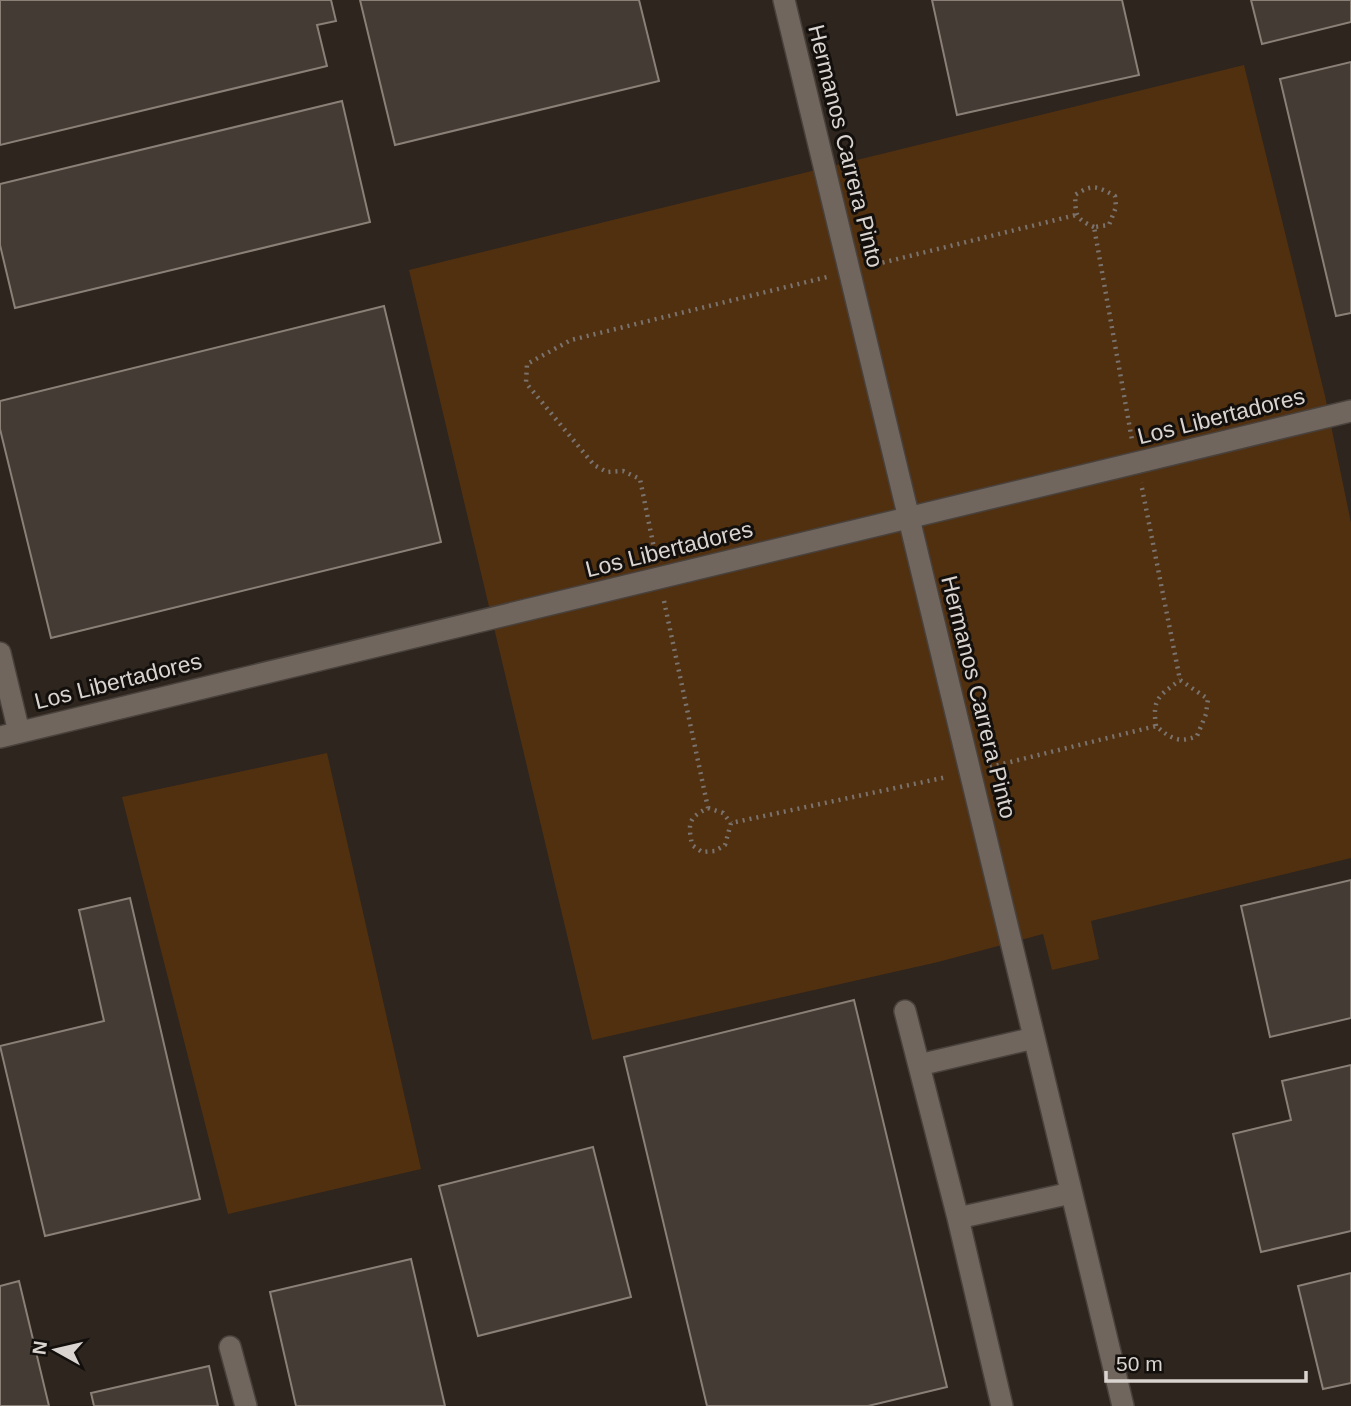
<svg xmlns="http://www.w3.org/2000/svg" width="1351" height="1406" viewBox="0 0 1351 1406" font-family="Arial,sans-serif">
<rect width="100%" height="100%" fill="#2d251e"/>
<path fill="#513010" d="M1244,65L1325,396L1351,523V858L1091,921L1099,959L1052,970L1043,934L938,962L592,1040L409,270Z
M327,753L421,1169L228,1214L122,797Z"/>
<path fill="#443b34" stroke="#8a8078" stroke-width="2" d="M0,0H331L336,21L317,25L327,66L0,145Z
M360,0H639L659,81L395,145Z
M932,0H1122L1139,75L957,115Z
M1251,0H1351V22L1262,44Z
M1351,62V313L1336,316L1280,79Z
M342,101L370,222L15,308L0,245V184Z
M384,306L441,542L51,638L0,429V401Z
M1351,880V1018L1270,1037L1241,906Z
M130,898L200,1199L45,1236L0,1046L104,1021L79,910Z
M854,1000L947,1387L868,1406H707L624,1057Z
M1351,1065V1231L1261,1252L1233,1134L1291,1120L1282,1081Z
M593,1147L631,1297L478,1336L439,1186Z
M411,1259L445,1406H296L270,1292Z
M1351,1273V1383L1323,1389L1298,1286Z
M19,1281L49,1406H0V1286Z
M209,1366L218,1406H94L91,1393Z"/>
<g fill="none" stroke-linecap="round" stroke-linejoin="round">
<defs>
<path id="minor" d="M784,0L1123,1406
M0,653L19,732
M0,737L1351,411
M905,1011L958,1218L1002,1406
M919,1065L1034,1038
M958,1218L1071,1193
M230,1347L246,1406"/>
</defs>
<use href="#minor" stroke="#49413c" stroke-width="24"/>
<path stroke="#7a726d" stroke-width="4.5" stroke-dasharray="2 5" stroke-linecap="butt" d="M1094,227C1074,218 1076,215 1075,195C1093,183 1098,187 1115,196L1116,207L1109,225L1094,227L1132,440
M869,266L1076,215
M656,558L640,479L623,471L607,472L594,465L526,383L527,364L571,340L827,277
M664,601L708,808C688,818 688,823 692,845L702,852L715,851L725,845L731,823L947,777
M1156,726C1152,698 1159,696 1180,680
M990,767L1156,726C1170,738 1179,744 1197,736L1206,714L1208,699L1180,680L1141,483
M708,808L723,813L731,823"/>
<use href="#minor" stroke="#70665e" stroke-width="21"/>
</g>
<g text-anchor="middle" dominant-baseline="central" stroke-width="6" stroke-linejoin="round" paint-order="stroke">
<g font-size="23" fill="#dad4d0" stroke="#130f0c">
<text transform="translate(846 146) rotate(76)">Hermanos Carrera Pinto</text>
<text transform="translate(1221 416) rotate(-14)">Los Libertadores</text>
<text transform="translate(669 549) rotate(-14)">Los Libertadores</text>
<text transform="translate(118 681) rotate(-14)">Los Libertadores</text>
<text transform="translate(979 697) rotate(76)">Hermanos Carrera Pinto</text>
</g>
</g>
<g transform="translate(56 1350) rotate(278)" stroke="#130f0c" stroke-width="5" paint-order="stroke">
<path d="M0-5L12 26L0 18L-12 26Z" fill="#dad4d0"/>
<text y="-10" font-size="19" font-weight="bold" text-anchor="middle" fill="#dad4d0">N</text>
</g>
<path d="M1106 1371v10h200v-10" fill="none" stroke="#dad4d0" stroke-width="3.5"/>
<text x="1116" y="1371" font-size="21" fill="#dad4d0" stroke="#130f0c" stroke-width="5" paint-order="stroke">50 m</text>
</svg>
